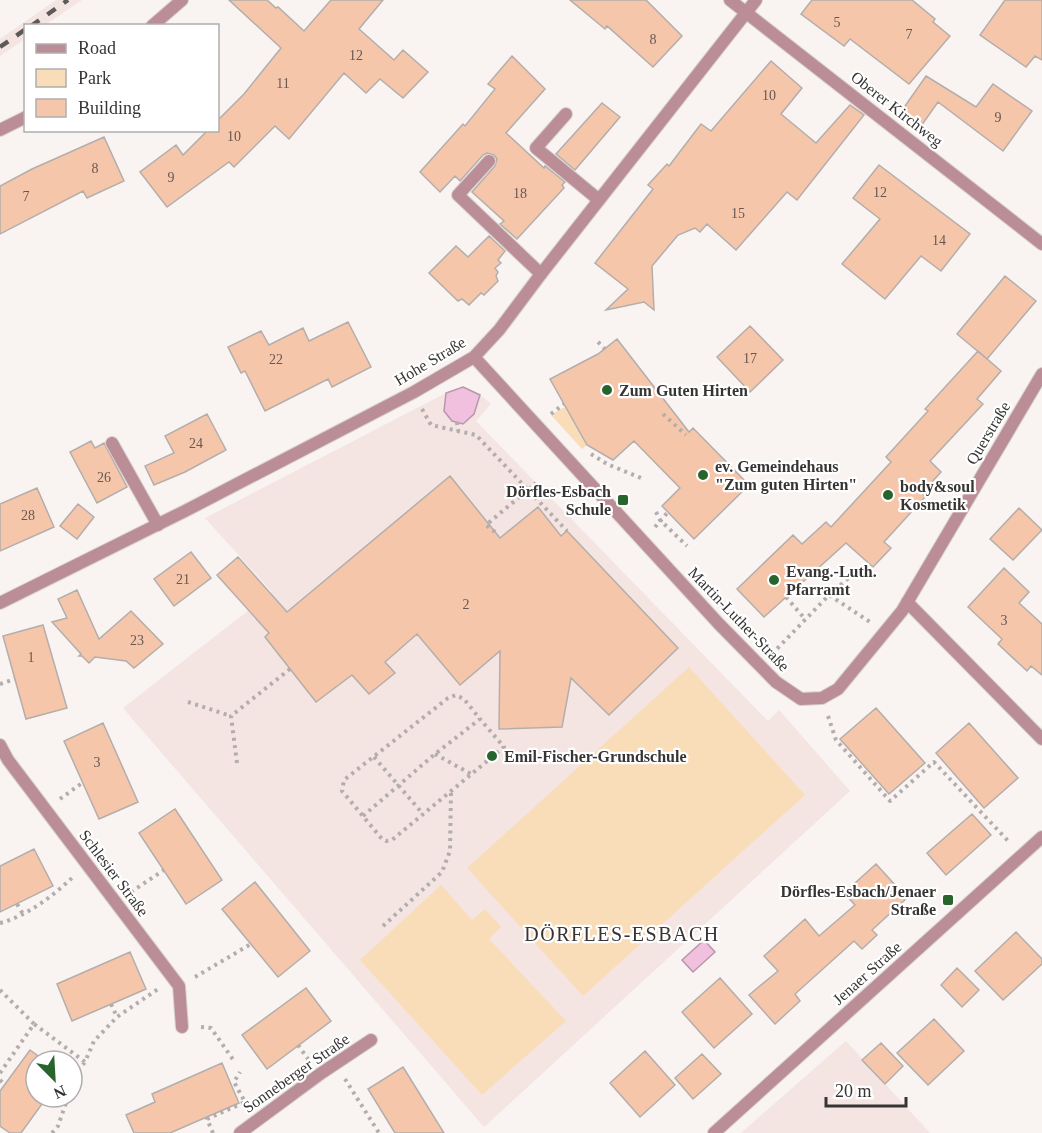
<svg xmlns="http://www.w3.org/2000/svg" width="1042" height="1133" viewBox="0 0 1042 1133" font-family="'Times New Roman',serif">
<rect width="100%" height="100%" fill="#f9f3f1"/>
<path fill="#f4e4e2" d="M56,0H82L45,25L26,26L25,39L0,56V39Z
M463,387L480,395L491,404L476,421L768,721L779,710L850,791L484,1127L123,708L272,592L205,518L446,393Z
M846,1041L930,1133H741Z"/>
<path fill="#f9ddb9" d="M565,407L587,445L582,449L551,415Z
M689,667L805,795L583,996L467,868Z
M441,885L472,920L485,909L501,927L489,939L566,1021L482,1095L360,960Z"/>
<path fill="#f0c0de" stroke="#b896ab" stroke-width="1.5" d="M463,387L480,395L474,414L463,424L452,421L444,411L446,393Z
M704,940L715,952L693,972L682,960Z"/>
<path fill="#f6c6ab" stroke="#b3aeab" stroke-width="1.5" d="M229,0H267L276,8L278,7L304,31L331,0H383L359,29L394,60L403,50L428,72L403,98L380,79L366,93L344,73L289,139L275,126L234,167L229,162L167,207L140,172L176,145L183,155L208,130H218V120L244,94L281,48Z
M570,0H646L682,36L653,67L607,26L605,29Z
M812,0H912L935,19L933,22L950,36L909,84L850,39L844,46L801,14Z
M1005,0H1042V60L1035,56L1026,67L980,35Z
M512,56L545,89L506,133L544,168L545,166L565,182L562,185L564,188L517,239L500,224L504,221L472,192L495,166L497,159L494,155L487,153L483,155L460,181L455,176L440,192L420,172L463,124L465,126L495,89L488,84Z
M771,61L802,88L781,114L816,143L850,105L864,115L797,200L787,192L736,250L707,224L700,232L695,228L678,235L652,266L654,310L644,302L606,310L628,289L595,263L653,189L648,185L667,164L669,166L701,124L711,131Z
M926,76L976,107L993,84L1032,111L1003,151L938,102L919,129L898,116Z
M602,103L620,117L575,170L556,154Z
M104,137L124,181L87,198L83,191L0,234V186L32,169Z
M879,165L970,234L941,271L921,256L885,299L842,264L880,219L853,198Z
M489,236L505,251L498,260L501,263L495,268L498,272L496,276L498,281L484,295L481,293L469,305L462,299L458,301L429,273L456,246L468,257Z
M1005,276L1036,301L987,359L957,334Z
M348,322L371,367L332,387L328,379L265,411L245,371L241,373L228,347L261,331L269,345L303,328L309,341Z
M750,326L783,360L750,392L717,357Z
M617,339L689,432L693,428L749,485L694,539L662,506L680,488L634,441L613,460L587,445L550,379L598,354Z
M978,351L1001,371L977,399L983,404L930,461L941,472L922,493L925,497L884,542L891,548L873,567L846,543L764,617L737,589L793,535L802,544L826,522L831,527L891,462L886,457L928,411L925,409Z
M207,414L226,450L185,472L154,485L145,466L174,453L165,436Z
M91,441L95,448L104,443L127,487L97,503L70,452Z
M450,476L500,538L538,507L561,536L567,531L678,648L609,715L571,678L562,727L499,729L500,651L460,685L417,634L385,662L395,673L369,694L352,675L316,702L265,637L269,633L217,575L238,557L287,612Z
M37,488L54,527L0,551V504Z
M78,504L94,517L77,539L60,526Z
M1019,508L1042,530L1013,560L990,539Z
M191,552L211,578L174,606L154,579Z
M1004,568L1029,592L1019,603L1042,624V675L1031,666L1027,671L998,644L1002,639L968,607Z
M77,590L99,639L131,611L163,644L134,668L126,661L95,657L89,663L82,656H79L81,654L52,622L67,618L58,599Z
M43,625L67,708L26,719L3,636Z
M876,708L925,763L889,794L840,739Z
M103,723L138,802L99,819L64,741Z
M969,723L1018,778L984,808L936,753Z
M175,809L222,880L186,904L139,833Z
M972,814L991,835L946,875L927,853Z
M34,849L53,886L0,912V866Z
M876,864L907,898L872,930L877,935L862,949L854,941L795,994L800,1001L775,1024L749,995L778,971L764,956L805,919L819,936L855,905L844,893Z
M255,882L310,951L278,977L222,909Z
M1016,932L1042,959V964L1003,1000L975,971Z
M130,952L146,989L72,1021L57,984Z
M957,968L979,990L962,1007L941,985Z
M720,978L752,1014L714,1048L682,1012Z
M306,988L331,1021L267,1069L242,1035Z
M934,1019L964,1051L928,1085L897,1053Z
M881,1043L903,1066L885,1084L862,1060Z
M30,1050L45,1061H36V1097H47L21,1133H10L0,1126V1091Z
M645,1051L675,1085L640,1117L610,1083Z
M702,1054L721,1074L693,1099L675,1078Z
M222,1063L239,1103L170,1133H134L126,1115L155,1102L152,1094Z
M403,1067L444,1133H395L368,1089Z"/>
<g fill="none" stroke-linecap="round" stroke-linejoin="round">
<defs>
<path id="service" d="M566,114L536,148L599,200
M489,161L458,195L541,274
M112,443L158,525"/>
<path id="minor" d="M730,0L1042,244
M152,26L182,0
M0,130L26,117
M474,357L719,624L776,682L801,699L822,698L838,689L902,611L1042,374
M907,602L1042,739
M0,603L185,511L414,392L474,357L499,330L541,274L756,0
M0,745L8,760L179,986L182,1027
M240,1133L320,1074L371,1040
M714,1133L1042,837"/>
</defs>
<use href="#service" stroke="#d6d1cf" stroke-width="14"/>
<use href="#minor" stroke="#d6d1cf" stroke-width="14"/>
<path stroke="#b3aead" stroke-width="4" stroke-dasharray="3 4.5" stroke-linecap="butt" d="M598,342L605,349
M422,409L431,425L476,435L567,531
M551,414L564,404
M663,414L686,435
M457,422L458,431
M591,454L607,464L641,478
M656,512L660,520L687,546
M655,527L668,512
M495,532L486,525L536,483
M829,595L860,568
M786,597L805,619
M772,654L829,595L870,622
M0,684L15,679
M188,702L231,716
M828,716L836,740L890,801L934,762L1009,842
M435,754L471,774
M374,757L423,814
M237,763L231,716L290,669
M60,799L82,783
M363,816L435,754L480,719L464,699L456,695L448,698L344,780L342,791L382,839L386,841L392,840L504,747L480,719
M131,892L164,870
M17,904L23,914
M0,923C27,916 53,896 73,877
M383,926L442,872L450,851L451,792
M195,977L251,944
M0,990L34,1024
M111,1004L117,1017
M201,1027L211,1028L234,1061
M298,1045L308,1059
M0,1073L34,1024L85,1062L94,1041L117,1017L158,989
M345,1079L379,1133
M0,1080L4,1084
M72,1084L77,1071L85,1062
M52,1133L58,1126L68,1097
M213,1133L207,1119L245,1102L234,1082L240,1072"/>
<use href="#service" stroke="#bb8d97" stroke-width="12"/>
<use href="#minor" stroke="#bb8d97" stroke-width="12"/>
<path stroke="#5c5958" stroke-width="4.5" stroke-dasharray="10 10" stroke-linecap="butt" d="M31,26L68,0
M0,47L26,29"/>
</g>
<g fill="#27652d" stroke="#fff" stroke-width="2">
<circle cx="607" cy="390" r="6"/>
<circle cx="703" cy="475" r="6"/>
<circle cx="888" cy="495" r="6"/>
<rect x="617" y="494" width="12" height="12" rx="3"/>
<circle cx="774" cy="580" r="6"/>
<circle cx="492" cy="756" r="6"/>
<rect x="942" y="894" width="12" height="12" rx="3"/>
</g>
<g text-anchor="middle" dominant-baseline="central" stroke-width="4.5" stroke-linejoin="round" paint-order="stroke">
<g font-size="14" fill="#675952">
<text x="837" y="22">5</text>
<text x="909" y="34">7</text>
<text x="653" y="39">8</text>
<text x="356" y="55">12</text>
<text x="283" y="83">11</text>
<text x="769" y="95">10</text>
<text x="998" y="117">9</text>
<text x="234" y="136">10</text>
<text x="95" y="168">8</text>
<text x="171" y="177">9</text>
<text x="880" y="192">12</text>
<text x="520" y="193">18</text>
<text x="26" y="196">7</text>
<text x="738" y="213">15</text>
<text x="939" y="240">14</text>
<text x="750" y="358">17</text>
<text x="276" y="359">22</text>
<text x="196" y="443">24</text>
<text x="104" y="477">26</text>
<text x="28" y="515">28</text>
<text x="183" y="579">21</text>
<text x="466" y="604">2</text>
<text x="1004" y="620">3</text>
<text x="137" y="640">23</text>
<text x="31" y="657">1</text>
<text x="97" y="762">3</text>
</g>
<g font-size="16" fill="#373534" stroke="#fff">
<text transform="translate(897 109) rotate(38)">Oberer Kirchweg</text>
<text transform="translate(430 361) rotate(-31)">Hohe Straße</text>
<text transform="translate(988 433) rotate(-59)">Querstraße</text>
<text transform="translate(739 619) rotate(46)">Martin-Luther-Straße</text>
<text transform="translate(114 873) rotate(53)">Schlesier Straße</text>
<text transform="translate(867 973) rotate(-42)">Jenaer Straße</text>
<text transform="translate(296 1073) rotate(-35)">Sonneberger Straße</text>
</g>
<g font-size="16" font-weight="bold" fill="#373534" stroke="#fff" text-anchor="start">
<text x="619" y="390">Zum Guten Hirten</text>
<text x="715" y="466">ev. Gemeindehaus<tspan x="715" dy="18">"Zum guten Hirten"</tspan></text>
<text x="900" y="486">body&amp;soul<tspan x="900" dy="18">Kosmetik</tspan></text>
<text x="611" y="491" text-anchor="end">Dörfles-Esbach<tspan x="611" dy="18">Schule</tspan></text>
<text x="786" y="571">Evang.-Luth.<tspan x="786" dy="18">Pfarramt</tspan></text>
<text x="504" y="756">Emil-Fischer-Grundschule</text>
<text x="936" y="891" text-anchor="end">Dörfles-Esbach/Jenaer<tspan x="936" dy="18">Straße</tspan></text>
</g>
<g font-size="20" letter-spacing="1.5" fill="#393434" stroke="#fff">
<text x="622" y="934">DÖRFLES-ESBACH</text>
</g>
</g>
<rect x="24" y="24" width="195" height="108" fill="#ffffff" stroke="#afaeae" stroke-width="1.5"/>
<rect x="36" y="44" width="30" height="9" fill="#bb8d97" stroke="#afaeae" stroke-width="1.5"/>
<text x="78" y="54" font-size="18" fill="#373534">Road</text>
<rect x="36" y="69" width="30" height="18" fill="#f9ddb9" stroke="#afaeae" stroke-width="1.5"/>
<text x="78" y="84" font-size="18" fill="#373534">Park</text>
<rect x="36" y="99" width="30" height="18" fill="#f6c6ab" stroke="#afaeae" stroke-width="1.5"/>
<text x="78" y="114" font-size="18" fill="#373534">Building</text>
<g transform="translate(54 1079) rotate(156)"><circle r="28" fill="#ffffff" stroke="#afaeae" stroke-width="1.5"/>
<path d="M0-4.5L10 22L0 15L-10 22Z" fill="#27652d"/>
<text y="-9" font-size="16" font-weight="bold" text-anchor="middle" fill="#373534">N</text>
</g>
<path d="M826 1097v9h80v-9" fill="none" stroke="#373534" stroke-width="3"/>
<text x="835" y="1097" font-size="18" fill="#373534" stroke="#ffffff" stroke-width="4.5" paint-order="stroke">20 m</text>
</svg>
